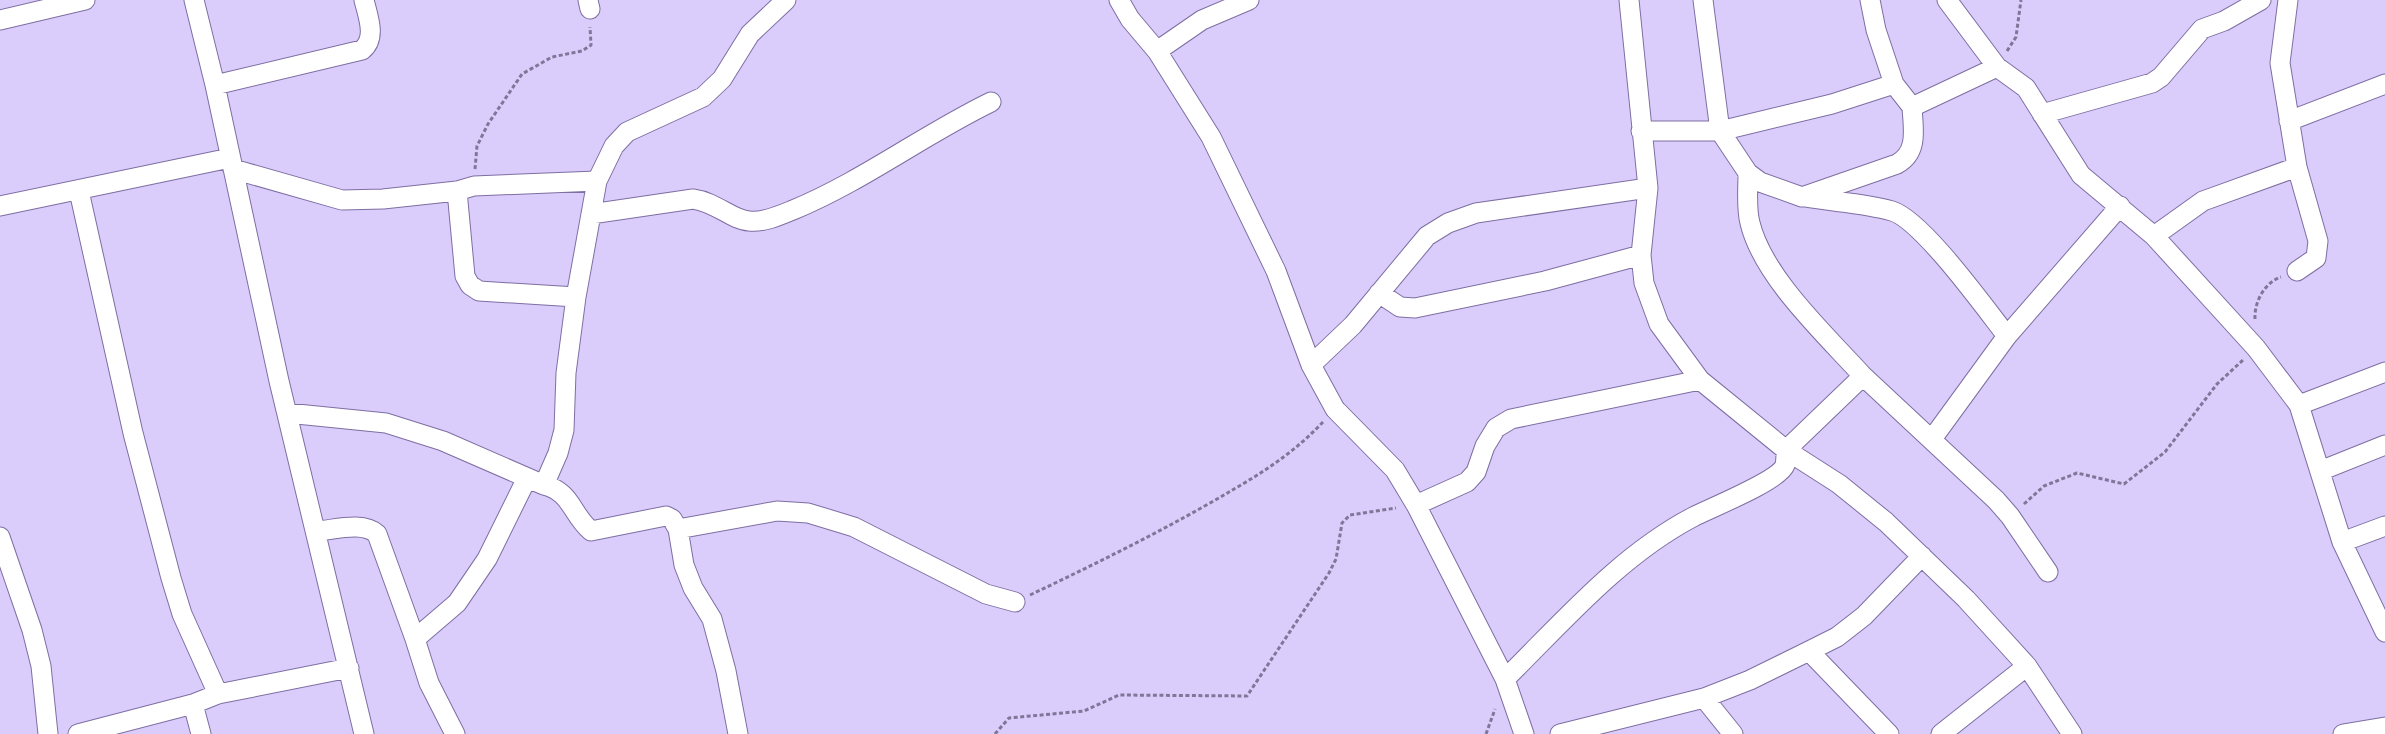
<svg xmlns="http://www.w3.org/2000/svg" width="2385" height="734" viewBox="0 0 2385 734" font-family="'Varela Round',sans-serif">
<rect width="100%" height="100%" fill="#dacdfc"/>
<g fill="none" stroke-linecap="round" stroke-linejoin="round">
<defs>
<path id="street" d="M194,0L215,85L279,381L364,734
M588,0L590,9
M1119,0L1130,19L1157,51L1211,137L1276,271L1311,365L1335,409L1395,470L1416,505L1505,679L1524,734
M1629,0L1648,188L1641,255L1644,283L1659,324L1700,380L1786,450L1839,484L1886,522L1966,599L2027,666L2072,734
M1870,0L1876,30L1894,84L1912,107
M1947,0L1997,67L2026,88L2081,175L2154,236L2256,348L2299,405L2342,542L2385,632
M2288,0L2280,63L2297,167L2318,241L2316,258L2297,271
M0,20L85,0
M1157,51L1202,20L1249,0
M215,85L362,50C377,38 368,17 364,0
M2042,114L2152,83L2161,77L2202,29L2224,21L2261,0
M2289,121L2385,84
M1641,131H1720L1703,0
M233,169L342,200L383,199L457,191L474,186L597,181
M1748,173L1720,131L1832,104L1894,84
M79,191L133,433L171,578L182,614L218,694
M457,191L465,276L470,285L479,291L576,297
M1805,197C1833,202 1864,203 1892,211C1922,220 1985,308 2007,336
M0,206L230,158
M591,214L693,199C716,202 732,220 749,221C763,223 781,215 793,210C863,181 923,135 991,102
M2154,236L2203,201L2297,167
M1379,293L1400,307L1415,308L1545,281L1641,255
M1311,365L1353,325L1427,236L1448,223L1476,213L1648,188
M1863,376L1996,500L2010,516L2048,572
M2299,405L2385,372
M287,413L386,423L443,441L544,485C572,492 571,514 591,531L666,516L672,519L678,529L777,511L808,513L854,527L986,594L1015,602
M1932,439L2007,336L2120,206
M2320,471L2385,445
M544,485L558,453L564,430L566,373L576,297L597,181L614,146L627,132L703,97L722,79L750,34L786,0
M1416,505L1467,482L1476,472L1485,446L1496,428L1511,419L1700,380
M678,529L684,565L693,588L712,619L726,671L738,734
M316,531C334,530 363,521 377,534L415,639L429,683L455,734
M0,537L32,630L41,666L48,734
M2342,542L2385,526
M415,639L457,603L487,559L527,478
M1809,651L1889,734
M1505,679C1563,622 1619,556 1693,517C1710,508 1779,481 1785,465C1786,461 1786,455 1786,450L1863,376C1825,334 1763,277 1750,223C1746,208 1748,189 1748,173L1760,182L1802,197L1897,164C1919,152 1913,128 1912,107L1997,67
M1704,698L1733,734
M193,704L201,734
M78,734L193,704L218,694L349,668
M1560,734L1704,698L1750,680L1809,651L1837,637L1864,616L1922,556
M1941,734L2027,666
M2343,734L2385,727"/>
</defs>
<use href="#street" stroke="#7e6ea2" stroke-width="21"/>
<path stroke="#807698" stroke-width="3" stroke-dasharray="4 2.5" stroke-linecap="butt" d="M2007,51L2016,37L2021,0
M475,169L477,146L488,124L522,74L552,57L582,51L591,45L590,27
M2255,319C2254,302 2265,282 2281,277
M2024,504L2044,486L2077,473L2124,484L2165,452L2217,384L2243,360
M1030,595C1089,567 1146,539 1203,507C1248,481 1286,461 1323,422
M995,734L1009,718L1084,711L1119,695L1247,696L1329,573L1336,559L1342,523L1350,515L1396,508
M1486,734L1495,709"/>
<use href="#street" stroke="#fff" stroke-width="19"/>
</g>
</svg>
